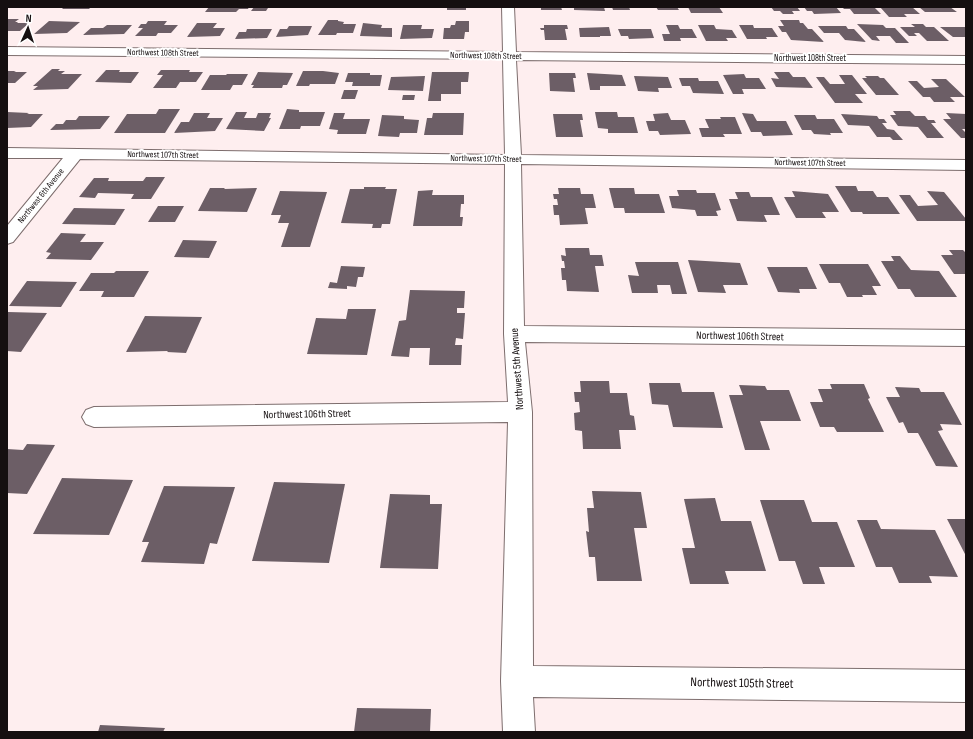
<svg xmlns="http://www.w3.org/2000/svg" width="973" height="739" viewBox="0 0 973 739" font-family="'Sofia Sans Condensed',sans-serif">
<rect width="100%" height="100%" fill="#feeeef"/>
<path fill="#6c5e66" d="M64,7H91L89,9H62Z
M209,7H249L248,9H239L236,12H205Z
M254,7H265L268,8L266,11H251Z
M447,7H466V10H447Z
M541,7H561L562,10H541Z
M574,7H604L605,11L574,10Z
M612,7H629L630,10H613Z
M656,7H677L679,10H658Z
M688,7H719L723,13H691Z
M771,7H797L800,11H792L794,14H783L780,11H774Z
M804,7H836L841,13L814,14L812,11H807Z
M842,7H874L881,14H854L850,9H844Z
M880,7H912L920,14H904L907,17H889Z
M919,7H950L957,12H925Z
M7,19H19L15,22H18L17,23H29L20,31H7Z
M328,20H338V21L344,22L343,24H356L353,33H337L336,35H318Z
M780,20H799L800,23H803L808,29H812L824,42L791,40L786,32H782L778,26H784Z
M49,21L80,22L67,33L34,34Z
M148,21H167L164,25H178L171,33H158L156,36H135L143,28H138L141,24H146Z
M456,21H469V32H465L464,39H443L444,28H450L451,25H455Z
M197,23H217L213,28H225L220,36L187,37Z
M363,23L382,25L381,28H392V37L360,36Z
M857,24L883,25L886,28H895L909,43H896L890,36H876L880,41L872,40Z
M911,24H923L926,27H934L949,41H927L919,33H914L917,36H909L900,27H915Z
M107,25H132L124,34L83,35L91,28H103Z
M403,25H422L421,29H434L432,38L400,39Z
M544,25H567L568,29H565L567,40H545L544,30H541L540,28H544Z
M666,25H678L680,29H692L697,38H680L681,41H664L662,34H670Z
M698,25H714L716,29L732,30L737,38H726L728,41H706Z
M739,25H753L754,28H772L778,37H766L767,39H747Z
M289,26H312L308,35L276,37L280,29H287Z
M818,26H846L848,29H854L866,42L845,40L839,33H824Z
M609,27L611,36H600V37H580L579,28Z
M940,27H966V37H953Z
M247,29H272L267,38L235,39L239,32H246Z
M618,29H651L654,38L629,39L628,36H621Z
M52,69H60L58,71H65L61,74H82L68,89L33,90L38,86H33Z
M106,70H120L119,72H139L131,83L95,82Z
M161,70H190L189,72H203L196,82H180L176,88H153L163,75H157Z
M7,71H16L14,72H27L15,83H7Z
M303,71H323L339,73L335,84H310L309,86H296Z
M258,72L293,73L287,85H283L282,88H252L254,85H251Z
M432,72H469L468,82H461V94H441V101H428Z
M774,72H789L793,77H805L813,88L776,87L771,78L779,79Z
M348,73H370V75H382L380,86H352L353,82H345Z
M549,73H575L576,78H573L575,92L550,91Z
M587,73L622,75L626,86H600V90H590Z
M227,74H248L242,85H233L230,90H201L210,75H226Z
M744,74L746,78H759L766,89H742L744,94H733L723,75Z
M839,75H852L867,94H855L863,103H835L816,77H824L830,84H845Z
M425,76L423,91L388,90L391,77Z
M634,76L668,77L672,88H658L659,92L638,91Z
M865,76H878L880,78H884L899,95H876L862,78H867Z
M679,78H698L699,81H718L724,94L693,93L690,86H682Z
M931,79H946L965,97H950L955,102H934L930,97H923L908,81H917L924,88L939,87Z
M344,90H358L355,99H341Z
M403,95H415L414,100H402Z
M159,109H180L165,133H114L127,114H156Z
M287,109L299,110V112H325L320,126H301L300,129H279Z
M893,111H910L915,116H925L928,120H934L936,123H931L944,138H927L918,127L898,126L890,115H896Z
M7,112L29,113L27,114H43L31,127L7,128Z
M236,112H247L244,118H256L258,113H271L269,118H271L264,131L226,129Z
M595,112H617L618,117H634L638,133H608V129L598,128Z
M194,113H210L207,118H223L215,131L174,133L181,122H189Z
M334,113H345L343,119H370L366,134H337L338,130L329,129Z
M433,113H464L463,135H424L427,118H432Z
M668,113L671,120H685L691,134L660,135L658,131H649L646,121H655L653,114Z
M742,113L753,114L757,121H786L793,135L763,136L761,132H751Z
M946,113L966,114V129H962L966,133V138H961L943,119H951Z
M553,114H582L583,120H580L583,137H556Z
M841,114L877,116L879,119H884L887,123H882L887,129L894,130L903,140H893L890,137H877L869,126L848,125Z
M382,115L404,116V119L419,120L417,133H400L399,137L378,136Z
M794,115H815L817,119H834L843,133H830L831,135L814,134L811,130H802Z
M79,116H110L100,129L50,130L56,124H63L66,120H76Z
M720,117H735L742,134H723L725,137H702L699,128H709L705,119H721Z
M146,177H165L151,199H131L134,194L98,193L95,198L79,197L94,178H109L108,181H143Z
M835,186H856L858,191H873L877,197H888L900,214H863L862,212H851Z
M364,187H386L385,189H397L390,224H382L381,228H372L373,224L341,223L350,189H364Z
M210,188H225L224,189L257,188L247,212L198,211Z
M558,188H580L581,194H593L596,208H585L588,224L560,225L559,215H554L553,205H558L557,199H554L553,194H559Z
M609,188H634L635,194H659L665,213H625L624,208H614Z
M433,190L432,195H464V204H461L460,217H463L462,226H413L418,191Z
M677,190H696L697,193H715L721,210L716,211L718,216H697L695,210L672,208L669,196H679Z
M280,191L327,192L310,247H281L289,223H278L281,215H271Z
M792,191L828,194L839,212H822L826,218H796L784,197H795Z
M927,191L944,192L966,219V221H917L899,195H910L918,206L938,205Z
M735,192H749L751,197H772L780,215H764L767,222L737,221L729,199H738Z
M158,206H184L175,222H148Z
M74,208L125,209L115,225L62,224Z
M61,233L86,234L80,242H104L91,260L46,259L51,253L46,252Z
M183,240L217,241L209,258L174,257Z
M565,248H589L590,255H602L604,266H595L599,292L567,291L566,280H562L561,268H565L564,261H562L561,255L566,256Z
M949,250H963L966,253V274H954L941,255H953Z
M891,256H900L911,270L939,271L957,297H915L910,289H898L881,261H894Z
M688,260L740,263L748,285H723L726,293L698,292Z
M635,262H678L687,294H672L670,285H657L658,293H632L628,275L639,276Z
M819,264H868L881,286H872L877,295H862L863,297H847L840,283H829Z
M341,266L365,267L363,277H358L356,287L347,286V289L328,288L330,282L337,283Z
M767,267H807L817,289H799L800,293L778,292Z
M116,271H149L134,297H101L104,291H79L91,273H114Z
M27,281L77,282L61,307L9,306Z
M410,290L465,291L464,308H457V313H465L463,339L456,338L455,345H462L461,365H429L430,348H410L409,357L391,356L399,321L406,320Z
M348,309H376L367,355L307,354L316,318L346,319Z
M8,312L47,313L21,352L7,351Z
M145,316L202,317L186,353L167,352L168,351L126,352Z
M580,381H609L610,393H627L630,415L634,416L636,430H619L621,449H583L582,431L575,430L574,413L580,412L579,402H575L574,392H581Z
M649,383H680L682,392H714L723,428L673,427L668,405L652,404Z
M830,384H864L870,398L868,399L884,432H837L834,427H820L810,402H823L818,389H832Z
M739,385L765,386L767,390H789L801,421H760L770,450H745L729,395H743Z
M895,387L919,388L921,392H944L962,425L940,424L943,430L938,431L958,467L936,466L918,433H908L903,422L899,423L886,397H900Z
M27,444L55,445L27,494L7,493V449L23,450Z
M62,478L133,480L109,535L33,534Z
M274,482L345,484L329,563L252,561Z
M164,486L235,487L217,544L210,543L204,564L141,562L149,542H142Z
M592,491L641,492L647,528H634L642,581H597L595,557H589L586,531L589,532L587,508H594Z
M390,494L430,495V504H442L438,569L380,568Z
M715,498L721,521H751L766,571H725L729,584H690L682,548H695L684,499Z
M760,500H804L812,522H837L855,567H819L825,584H803L795,561H779Z
M947,519H966V556Z
M857,520H877L881,529L935,530L958,577L929,576L932,583H899L892,567H876Z
M357,708L431,709L430,732H354Z
M100,725L165,728L163,732H98Z"/>
<g fill="none" stroke-linecap="round" stroke-linejoin="round">
<defs>
<path id="street" d="M502,7H514L516,52L966,56V64L516,60L521,155L966,160V170L521,164L524,326L966,330V346L525,342L532,412L533,666L966,670V702L533,697L535,732H503L501,681L508,422L94,427L86,424L82,417L86,410L94,407L508,402L504,334L505,164L80,159L13,242L7,244V226L63,158H7V148L505,155L503,59L7,55V47L503,52Z"/>
</defs>
<use href="#street" stroke="#7d6d6d" stroke-width="2"/>
<use href="#street" fill="#fff" fill-rule="evenodd"/>
</g>
<g text-anchor="middle" dominant-baseline="central" stroke-width="4" stroke-linejoin="round" paint-order="stroke">
<g font-size="9" fill="#150f10" stroke="#fff">
<text transform="translate(163 53) rotate(1)">Northwest 108th Street</text>
<text transform="translate(486 56) rotate(1)">Northwest 108th Street</text>
<text x="810" y="58">Northwest 108th Street</text>
<text transform="translate(163 155) rotate(1)">Northwest 107th Street</text>
<text transform="translate(486 159) rotate(1)">Northwest 107th Street</text>
<text transform="translate(810 163) rotate(1)">Northwest 107th Street</text>
<text transform="translate(41 196) rotate(-51)">Northwest 6th Avenue</text>
</g>
<g font-size="11" fill="#150f10" stroke="#fff">
<text transform="translate(740 336) rotate(1)">Northwest 106th Street</text>
<text transform="translate(517 369) rotate(-94)">Northwest 5th Avenue</text>
<text transform="translate(307 414) rotate(-1)">Northwest 106th Street</text>
</g>
<g font-size="13" fill="#150f10" stroke="#fff">
<text transform="translate(742 683) rotate(1)">Northwest 105th Street</text>
</g>
</g>
<rect width="973" height="739" fill="none" stroke="#150f10" stroke-width="16"/>
<g transform="translate(28 28) rotate(3)" stroke="#ffffff" stroke-width="3" paint-order="stroke">
<path d="M0-3L7 15L0 10L-7 15Z" fill="#150f10"/>
<text y="-6" font-size="11" font-weight="bold" text-anchor="middle" fill="#150f10">N</text>
</g>
</svg>
